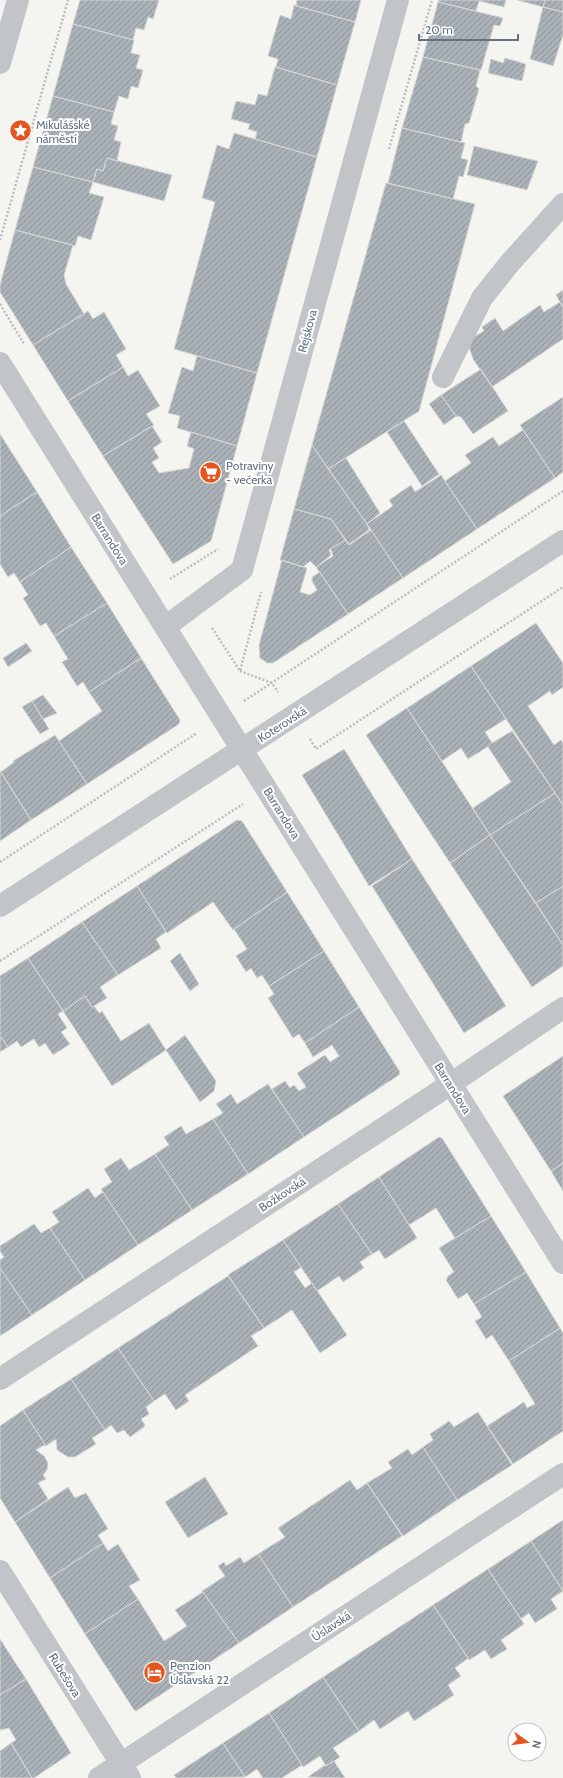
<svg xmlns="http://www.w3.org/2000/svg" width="563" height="1778" viewBox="0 0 563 1778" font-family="Cabin,sans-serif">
<defs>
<pattern id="building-hatch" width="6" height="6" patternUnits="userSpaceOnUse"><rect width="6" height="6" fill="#aab1b7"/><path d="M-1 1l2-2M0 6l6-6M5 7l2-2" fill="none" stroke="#8e949a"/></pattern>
</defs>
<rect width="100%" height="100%" fill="#f4f4f0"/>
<path fill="url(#building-hatch)" stroke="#d5d5d3" d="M80,0H159L153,19L148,17L144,30L136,28L133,40L73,24Z
M297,0H361L355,22L296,6Z
M439,0H506L504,7L479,1L476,11L438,2Z
M517,0H545L543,7Z
M545,0H563V12L543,7Z
M438,2L503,18L500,26L494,25L481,70L423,57Z
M294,5L355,22L337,85L276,67L278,59L268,56L280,15L291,19Z
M543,7L563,12V35L553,66L530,59Z
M73,24L134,40L131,53L140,55L136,68L143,70L138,88L131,86L128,99L119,96L114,112L53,96Z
M423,57L480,70L476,86L479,89L469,123L465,124L461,142L402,128Z
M505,58L526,64L522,81L488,73L491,59L503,63Z
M275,67L337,85L317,157L255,139L257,132L248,129L250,124L231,119L236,101L255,105L258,94L267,96Z
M53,96L114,112L111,124L118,126L114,140L121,142L117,161L107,158L103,171L97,169L93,182L33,167Z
M402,128L465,143L461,158L468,160L463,177L459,176L453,199L388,183Z
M234,133L317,157L257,373L174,349L215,202L202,198L217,145L229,149Z
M474,146L538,161L527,190L467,175Z
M107,158L172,175L164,201L93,182L97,169L103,171Z
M33,167L93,182L89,193L104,197L91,240L78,236L75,246L15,230Z
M386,183L475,204L419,411L328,469L312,445Z
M15,230L73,245L64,275L66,284L84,314L33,345L0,292V285Z
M563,290V307L556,295Z
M560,302L563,307V339L492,387L473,359L469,347L472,338L484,331L482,327L495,318L503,331L540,305L544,312Z
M88,311L93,319L104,312L126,349L116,355L123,367L68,401L33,345Z
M197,356L257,373L237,446L177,428L180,416L168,413L182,367L193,371Z
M123,367L128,376L138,370L160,406L146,414L154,425L103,456L68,401Z
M481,369L508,411L473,434L461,417L456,416L441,395Z
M441,395L456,416L444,425L429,404Z
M563,397V472L555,478L520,425Z
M404,421L439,474L422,486L387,432Z
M152,426L162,442L153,448L159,458L152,462L159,473L189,468L194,449L187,446L191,432L237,446L211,541L173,564L103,456Z
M523,430L555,478L477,529L445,481L471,463L465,455L493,437L499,446Z
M0,434L37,492L0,516Z
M312,445L367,524L369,530L349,544L331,519L294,509Z
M346,458L380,513L367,524L328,469Z
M441,475L477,529L403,578L367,524L393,506L389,500L411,485L415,492Z
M37,492L71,547L20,582L14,573L8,577L0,564V516Z
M294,509L331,519L345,540L329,550L331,555L316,567L310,561L303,567L280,560Z
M371,530L403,578L348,614L316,567L333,556L331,549L345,540L349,545Z
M71,547L107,603L54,636L46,623L40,626L23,598L28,595L20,582Z
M282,560L307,568L300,592L310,595L317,590L312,581V577L320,572L348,614L273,663H267L260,658L259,645Z
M107,603L141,658L89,692L83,682L77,686L62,662L68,659L54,636Z
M536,623L563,663V687L552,695L550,691L528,706L554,745L561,740L563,743V805L471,666Z
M26,643L32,651L8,667L3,658Z
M141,658L180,720L179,724L87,784L59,741L102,711L89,692Z
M471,666L506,719L485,732L492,743L489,746L468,759L461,748L442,761L407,708Z
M43,695L57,713L43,719L32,701Z
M32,701L49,729L40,734L22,707Z
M407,708L490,835L450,863L366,735Z
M512,731L555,793L490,835L473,808L511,782L488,747L492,743Z
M55,735L87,784L31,820L1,772L14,762L13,761Z
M344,749L412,859L369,886L302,775Z
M0,771L31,820L0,841Z
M555,793L563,805V886L536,903L490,835Z
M237,820L242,821L287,892L233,930L213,902L167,933L137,886Z
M490,835L563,945V966L532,987L450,863Z
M412,859L506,1006L464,1033L372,886Z
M137,886L166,932L156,939L161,948L118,975L82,922Z
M563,886V945L536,903Z
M287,892L324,951L269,986L262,975L257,978L251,968L246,972L236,956L247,949L234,929Z
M82,922L118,975L100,987L107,998L94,1006L92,1007L85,996L63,1011L28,958Z
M324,951L359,1007L305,1043L299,1034L293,1038L268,998L274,994L269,986Z
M180,953L199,984L190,991L170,961Z
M28,958L63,1011L58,1014L67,1028L61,1032L70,1044L53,1055L45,1043L39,1047L34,1039L21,1047L17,1041L8,1047L0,1036V976Z
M85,996L92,1007L94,1006L99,1013L102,1011L121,1041L149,1023L166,1050L112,1086L63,1011Z
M359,1007L400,1072L399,1075L304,1137L272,1089L285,1081L290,1088L294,1085L299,1091L306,1087L297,1073L325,1055L330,1062L339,1056L332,1045L313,1057L305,1043Z
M185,1035L216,1081L214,1091L200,1102L166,1050Z
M0,1036L8,1047L0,1052Z
M563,1056V1163L551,1171L503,1096Z
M268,1084L304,1137L248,1174L213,1119L223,1113L216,1104L231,1094L237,1104Z
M213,1119L248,1174L192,1210L155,1154L169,1145L164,1137L181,1126L186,1134Z
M439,1137L442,1138L491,1216L455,1238L436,1208L409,1225L379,1177Z
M155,1154L192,1210L138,1245L101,1189L112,1182L104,1169L121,1158L129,1170Z
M563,1163V1191L551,1171Z
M379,1177L417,1238L385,1259L379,1250L372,1254L338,1204Z
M88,1188L95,1198L103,1192L138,1245L85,1280L50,1228L59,1222L52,1212Z
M338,1204L372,1254L360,1262L364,1268L343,1282L339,1276L317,1291L283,1240Z
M491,1216L526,1272L474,1304L467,1293L458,1299L446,1280L448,1276L454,1272L439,1248Z
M34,1224L41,1233L50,1228L85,1280L32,1315L0,1268V1260L4,1257L0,1251V1246Z
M283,1240L301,1267L294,1272L305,1288L312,1283L347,1335L320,1353L292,1310L264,1328L228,1275Z
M0,1268L32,1315L0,1336Z
M526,1272L560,1328L509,1361L492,1335L486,1339L475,1321L482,1317L474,1304Z
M228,1276L264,1328L251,1336L258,1346L185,1395L189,1401L176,1410L165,1394L154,1401L118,1348Z
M560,1328L563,1333V1431L513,1464L487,1426L524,1402L527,1408L535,1404L509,1361Z
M118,1348L154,1401L146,1407L149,1414L141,1419L145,1425L144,1427L130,1437L124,1430L117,1433L111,1425L105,1430L71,1379Z
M71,1379L105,1430L92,1438L96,1444L75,1457H68L57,1450L56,1439L46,1446L23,1410Z
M23,1410L46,1446L44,1445L36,1450L44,1456L48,1463L47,1470L43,1475L46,1479L38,1483L48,1499L15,1522L0,1498V1426Z
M478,1412L512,1465L457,1500L423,1447L433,1440L430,1434L449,1421L454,1427Z
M423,1447L457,1500L403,1536L367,1483L392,1468L388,1462L408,1449L412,1455Z
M205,1477L228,1514L188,1538L165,1502Z
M350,1480L357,1490L367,1483L402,1536L293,1607L258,1554L285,1537L278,1528Z
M68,1487L75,1498L86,1493L108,1529L98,1535L103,1543L50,1578L15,1522Z
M563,1520V1591L531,1541Z
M531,1541L563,1591L551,1599L557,1609L535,1623L529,1613L521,1619L488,1569Z
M103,1543L108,1551L118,1544L140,1580L129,1586L138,1599L85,1634L50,1578Z
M258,1554L293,1607L239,1643L202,1591L225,1576L218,1566L224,1562L226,1566L240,1557L244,1563Z
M488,1569L524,1624L501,1640L507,1649L491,1659L485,1650L469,1660L433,1605Z
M203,1592L239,1643L136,1711L134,1710L85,1634L138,1599L164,1641L187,1626L175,1610Z
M433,1605L468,1658L455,1668L461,1676L448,1685L454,1695L414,1721L408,1711L380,1729L374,1720L359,1731L323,1677Z
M0,1639L26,1679L0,1695Z
M323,1677L359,1731L333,1748L340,1757L326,1766L320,1756L303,1767L269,1713Z
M26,1679L71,1753L34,1778H32L11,1743L16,1740L9,1728L0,1730V1695Z
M269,1713L302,1765L282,1778H263L257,1769L245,1777L223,1743Z
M11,1743L32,1778H0V1751Z
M223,1743L245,1777L176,1778L174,1775Z
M334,1761L345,1778L308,1777L325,1765L326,1766Z"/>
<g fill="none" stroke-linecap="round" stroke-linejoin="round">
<path stroke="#bbbdbf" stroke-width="2.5" stroke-dasharray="2 2" stroke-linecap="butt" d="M389,149L432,0
M0,240L68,0
M0,304L24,344
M170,579L218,549
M212,628L240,671L261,592
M240,671L272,683L278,692
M244,701L563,491
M310,739L316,749L563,587
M0,862L197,733
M0,961L243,804"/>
<path stroke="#c1c5c8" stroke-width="22" d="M0,63L18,0
M0,363L563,1263
M443,377L482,298L509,264L563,204
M165,627L242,570L398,0
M0,906L563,541
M0,1379L431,1097L563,1008
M0,1571L130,1778
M99,1778L563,1474"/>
</g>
<defs>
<symbol id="sight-disc" viewBox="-11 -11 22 22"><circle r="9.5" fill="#e5551f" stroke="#fff"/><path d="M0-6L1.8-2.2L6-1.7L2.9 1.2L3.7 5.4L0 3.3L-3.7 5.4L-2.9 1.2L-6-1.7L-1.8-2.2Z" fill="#fff"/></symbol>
<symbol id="supermarket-disc" viewBox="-11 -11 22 22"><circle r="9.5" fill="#e5551f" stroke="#fff"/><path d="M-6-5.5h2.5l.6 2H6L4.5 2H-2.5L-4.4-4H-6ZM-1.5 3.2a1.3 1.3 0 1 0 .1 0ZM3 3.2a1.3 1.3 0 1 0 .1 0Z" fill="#fff"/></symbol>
<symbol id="hotel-disc" viewBox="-11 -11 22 22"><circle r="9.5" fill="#e5551f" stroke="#fff"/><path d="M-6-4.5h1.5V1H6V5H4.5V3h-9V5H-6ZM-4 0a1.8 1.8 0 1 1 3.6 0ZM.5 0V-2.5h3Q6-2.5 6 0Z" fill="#fff"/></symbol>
</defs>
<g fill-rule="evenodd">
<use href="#sight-disc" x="8" y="118" width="25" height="25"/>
<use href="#supermarket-disc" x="198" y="460" width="25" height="25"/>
<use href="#hotel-disc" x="142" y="1660" width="25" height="25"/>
</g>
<g text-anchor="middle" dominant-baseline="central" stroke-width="4" stroke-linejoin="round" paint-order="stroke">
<g font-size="12" fill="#637382" stroke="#fff" text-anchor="start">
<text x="36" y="124">Mikulášské<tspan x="36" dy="14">náměstí</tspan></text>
<text x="226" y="465">Potraviny<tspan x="226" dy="14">- večerka</tspan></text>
<text x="170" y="1665">Penzion<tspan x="170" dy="14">Úslavská 22</tspan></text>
</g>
<g font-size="12" fill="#637382" stroke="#fff">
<text transform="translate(307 331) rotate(-75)">Rejskova</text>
<text transform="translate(110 539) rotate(58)">Barrandova</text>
<text transform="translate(282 724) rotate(-33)">Koterovská</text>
<text transform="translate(282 813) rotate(58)">Barrandova</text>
<text transform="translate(453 1088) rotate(58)">Barrandova</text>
<text transform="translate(282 1194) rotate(-33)">Božkovská</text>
<text transform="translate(331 1626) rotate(-33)">Úslavská</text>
<text transform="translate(65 1675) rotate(58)">Rubešova</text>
</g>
</g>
<g transform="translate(527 1742) rotate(104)"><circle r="19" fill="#ffffff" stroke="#c1c7cd"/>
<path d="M0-3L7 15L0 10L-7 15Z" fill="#e5551f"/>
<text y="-6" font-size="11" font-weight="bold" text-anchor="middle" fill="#637382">N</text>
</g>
<path d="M419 34v6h99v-6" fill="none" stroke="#637382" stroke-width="2"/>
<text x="425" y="34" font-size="12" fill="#637382" stroke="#ffffff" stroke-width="3" paint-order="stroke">20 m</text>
</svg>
